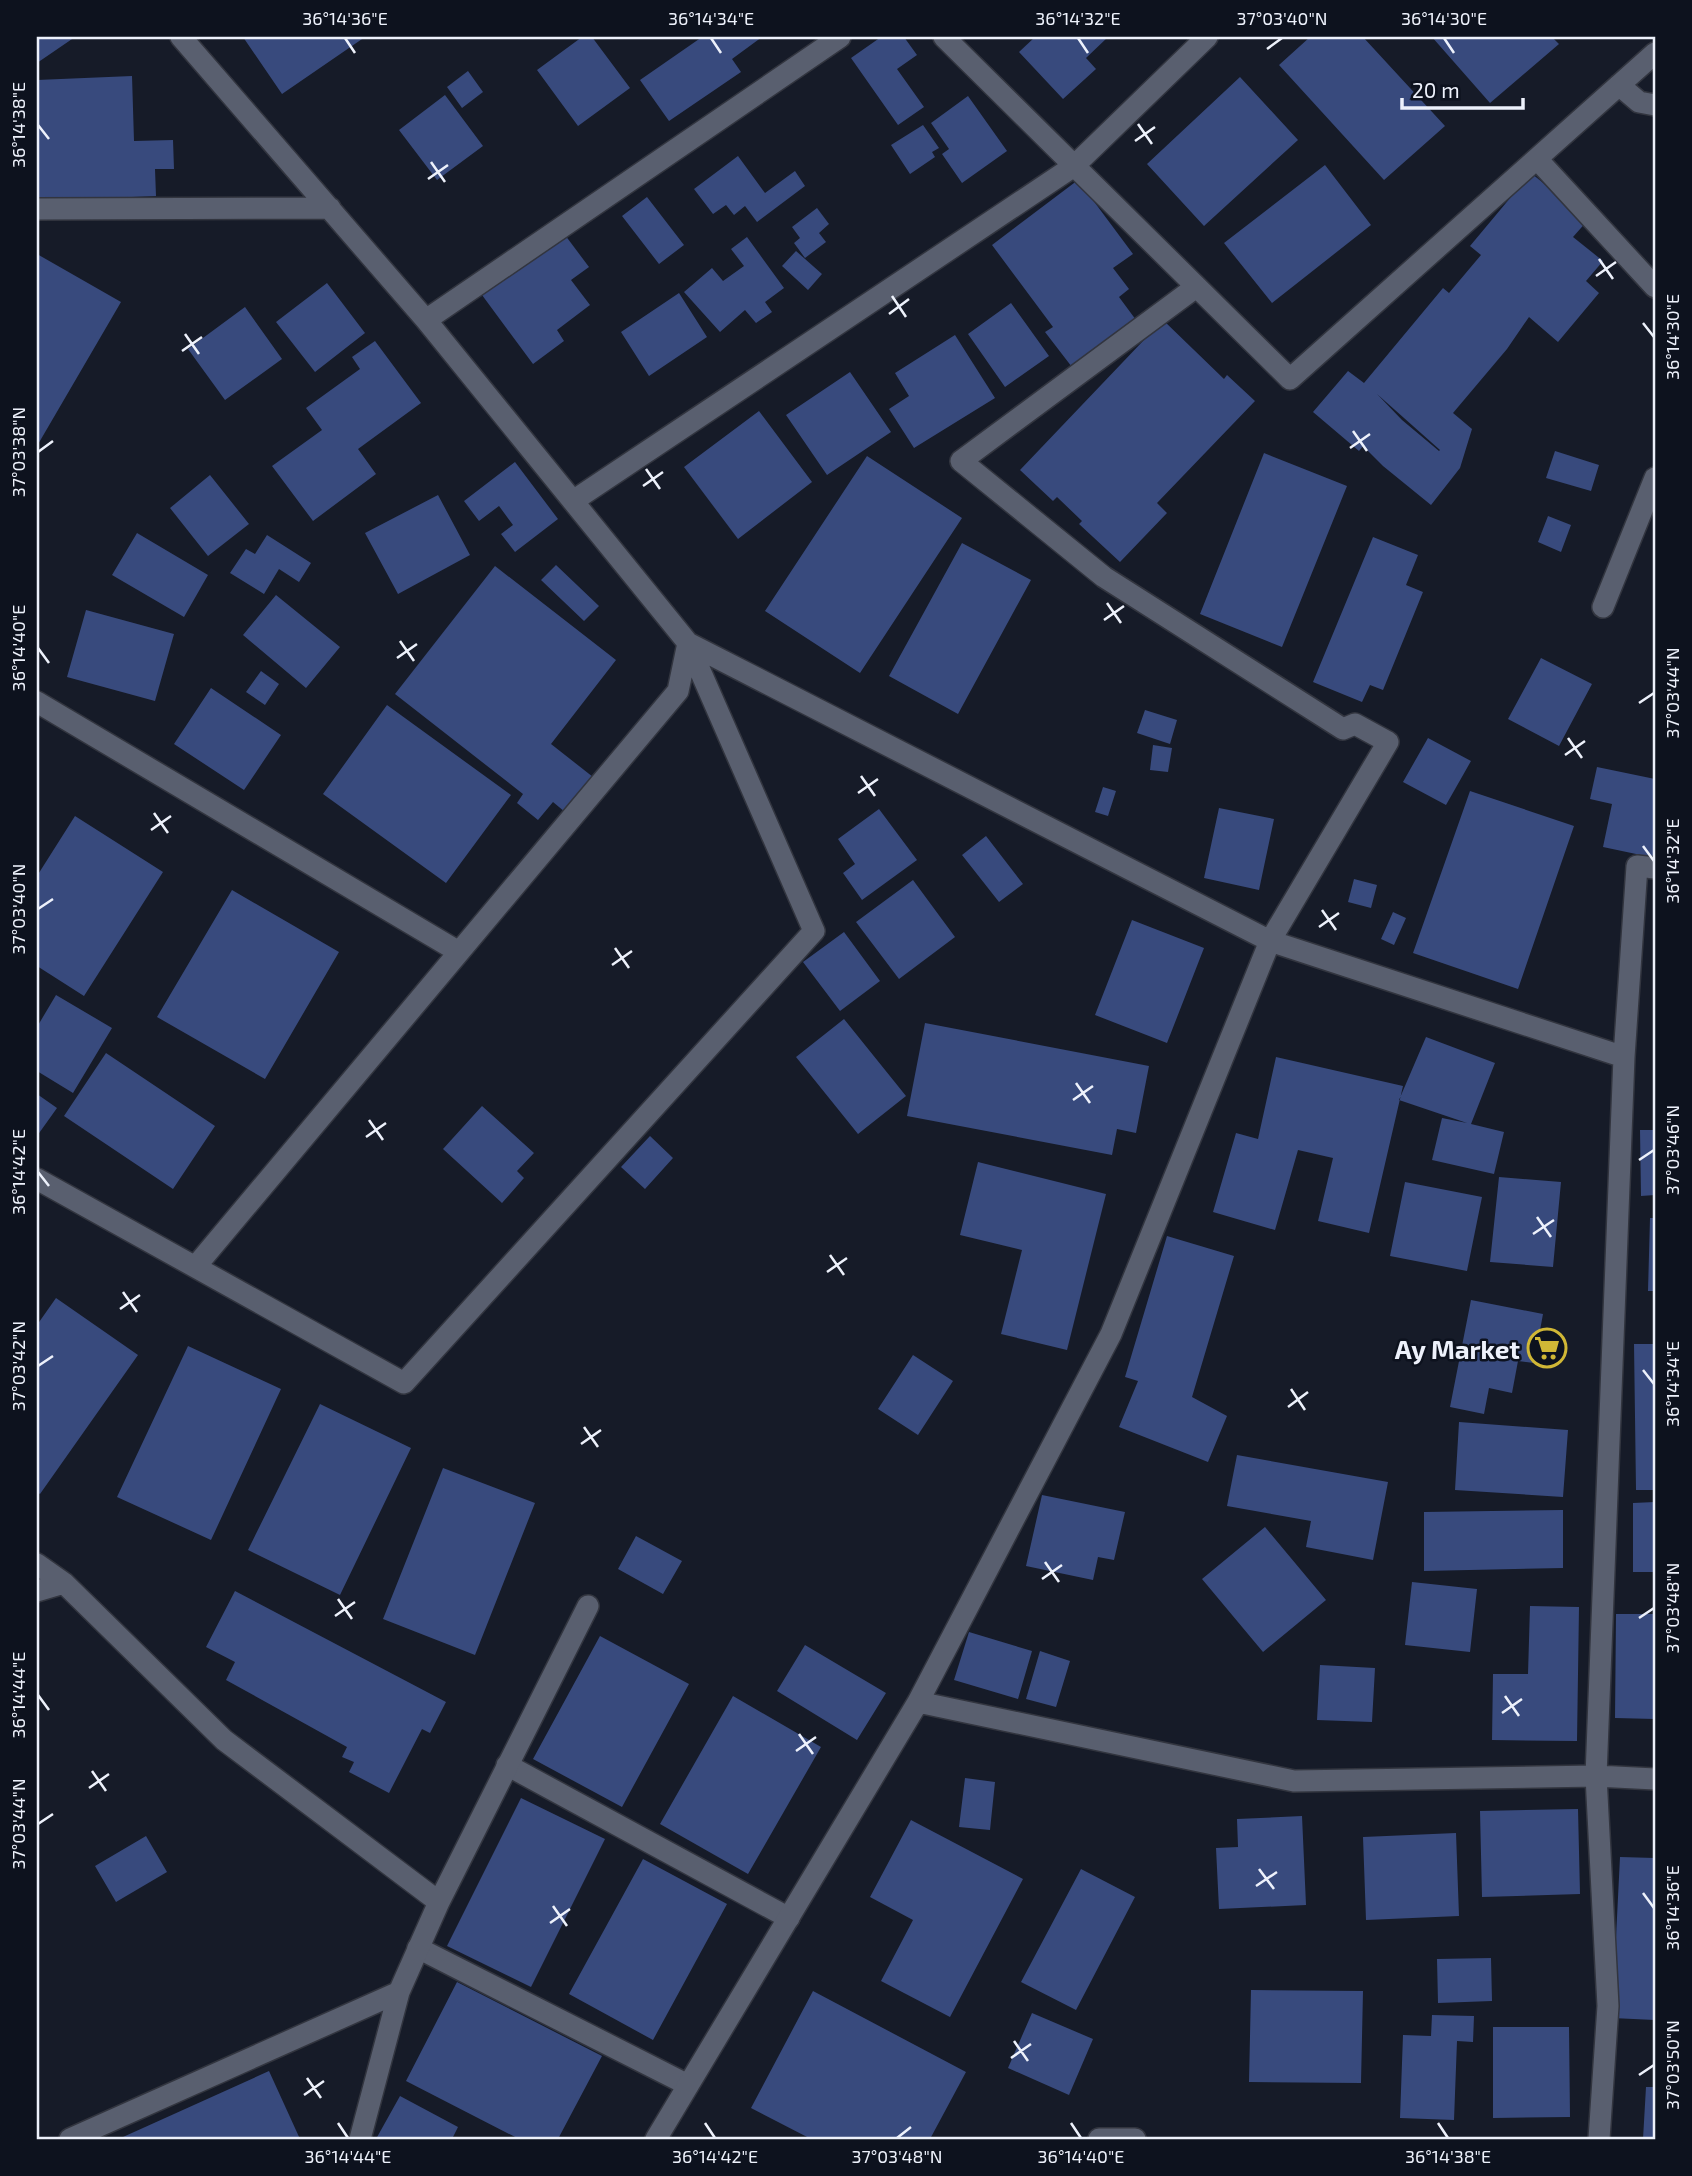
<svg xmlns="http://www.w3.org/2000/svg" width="1692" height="2176" viewBox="0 0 1692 2176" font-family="'Exo 2',sans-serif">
<rect width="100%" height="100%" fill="#161b28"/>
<path fill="#384a7d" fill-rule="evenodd" d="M37,37H75L37,63Z
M243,37H365L282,94Z
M582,37H592L630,88L578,126L537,70Z
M702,37H762L732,59L741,72L669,121L640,80Z
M881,37H904L917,55L897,69L924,107L898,125L851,58Z
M1035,37H1108L1086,58L1096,69L1063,99L1019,52Z
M1310,37H1363L1445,126L1384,180L1279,65Z
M1432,37H1552L1559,44L1490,103Z
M468,71L483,92L462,108L447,87Z
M132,76L134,141L173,140L174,169H155L156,196L37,201V80Z
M1240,77L1298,140L1204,226L1147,164Z
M445,95L483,146L437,180L399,130Z
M968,96L1007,151L962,183L942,154L949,149L931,123Z
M923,125L939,148L932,152L935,157L910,174L891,145Z
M738,156L765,193L795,171L805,186L757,222L745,206L734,215L726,205L713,214L694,189Z
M1325,165L1371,225L1272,303L1224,243Z
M1531,173L1588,220L1573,237L1603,261L1586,281L1599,293L1558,342L1529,317L1507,349L1453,413L1472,429L1460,468L1431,505L1383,466L1363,446L1359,451L1313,412L1348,371L1364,383L1443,288L1449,293L1481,255L1470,246ZM1377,394L1440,450L1439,451L1402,420Z
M1078,180L1133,254L1113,268L1129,289L1119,297L1139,324L1075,371L1045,332L1053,327L992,245Z
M647,197L684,245L659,264L622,216Z
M817,208L829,224L819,233L826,242L805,258L794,243L800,238L792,227Z
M565,235L589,267L571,280L590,305L557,330L564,341L533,364L482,295Z
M747,237L784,288L765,302L772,312L756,323L745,310L720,332L684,292L712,268L723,281L744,266L731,249Z
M796,251L822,274L808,290L782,266Z
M37,254L121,302L37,446Z
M327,283L365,333L315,372L276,322Z
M679,293L707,337L649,376L621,332Z
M1011,303L1049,356L1005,387L968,334Z
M245,307L282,359L225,400L188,349Z
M1163,320L1224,379L1227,375L1255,401L1157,503L1167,513L1120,562L1079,524L1082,521L1057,497L1053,501L1020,470Z
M955,335L995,398L914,448L889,409L909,396L895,373Z
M375,341L421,403L358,449L376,474L313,521L272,466L322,430L306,408L360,369L352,357Z
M850,372L891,432L827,475L786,415Z
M759,411L812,482L738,539L684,467Z
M1555,451L1599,465L1591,491L1546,478Z
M1264,453L1347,486L1282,647L1200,614Z
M867,456L962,518L860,673L765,611Z
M515,462L558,519L515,552L501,534L513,525L499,506L479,521L464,501Z
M210,475L249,524L208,556L170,508Z
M438,495L470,555L398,594L365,533Z
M1548,516L1571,525L1561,552L1538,542Z
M137,533L208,575L184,617L112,575Z
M267,535L311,563L299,582L279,569L264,594L230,573L246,549L255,554Z
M1373,537L1418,555L1406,585L1423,592L1383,690L1370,685L1362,702L1313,682Z
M962,543L1031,580L958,714L889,676Z
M556,565L599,606L584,621L541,580Z
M495,566L616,660L551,744L593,777L565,812L553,802L538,820L517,803L523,794L395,694Z
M276,595L340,647L306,688L243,635Z
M86,610L174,634L155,701L67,677Z
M1541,658L1592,684L1559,746L1508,719Z
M261,671L279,684L265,705L246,692Z
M211,688L281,735L244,790L174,744Z
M387,705L511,795L446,883L323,794Z
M1145,710L1177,720L1170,744L1137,733Z
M1428,738L1471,761L1446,805L1403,782Z
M1153,745L1172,748L1168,772L1150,770Z
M1597,767L1655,779V858L1603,847L1612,804L1590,799Z
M1103,787L1116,791L1108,816L1095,812Z
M1470,791L1574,826L1518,989L1413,953Z
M1219,808L1274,819L1259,890L1204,878Z
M879,809L917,860L862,900L843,873L855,864L838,839Z
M75,816L163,872L84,996L37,966V876Z
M986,836L1023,884L999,902L962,855Z
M1354,879L1377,885L1371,908L1348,902Z
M913,880L955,937L899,979L856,922Z
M232,890L339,952L265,1079L157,1017Z
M1393,912L1406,918L1394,945L1381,939Z
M1132,920L1204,948L1167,1043L1095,1015Z
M844,932L880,981L840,1011L803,962Z
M56,995L112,1028L73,1093L37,1071V1027Z
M844,1019L906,1096L858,1134L796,1057Z
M925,1023L1149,1066L1136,1133L1117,1129L1112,1155L907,1116Z
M1426,1037L1495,1063L1471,1124L1504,1132L1494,1174L1432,1160L1442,1118L1467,1123L1399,1100Z
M106,1053L215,1126L173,1189L64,1116Z
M1276,1057L1403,1086L1369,1233L1318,1221L1333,1158L1298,1150L1275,1230L1213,1212L1236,1133L1258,1139Z
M37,1094L57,1108L37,1136Z
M482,1106L534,1153L517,1171L524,1178L502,1203L443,1149Z
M1640,1130H1655V1195L1641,1196Z
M650,1136L673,1158L645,1189L621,1167Z
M978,1162L1106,1194L1067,1350L1001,1334L1022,1250L960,1235Z
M1499,1177L1561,1182L1553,1267L1490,1262Z
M1405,1182L1482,1197L1467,1271L1390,1256Z
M1650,1218H1655V1291H1648Z
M1167,1236L1234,1256L1192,1397L1227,1416L1208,1462L1119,1427L1138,1381L1125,1377Z
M56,1298L138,1355L40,1494L37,1492V1325Z
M1471,1300L1543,1314L1534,1363L1518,1361L1512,1393L1489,1388L1484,1414L1450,1407Z
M1634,1344H1655V1490H1636Z
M188,1346L281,1389L211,1540L117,1497Z
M913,1355L953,1381L918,1435L878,1409Z
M320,1404L411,1448L340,1595L248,1550Z
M1459,1422L1568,1430L1563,1497L1455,1490Z
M1237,1455L1388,1482L1373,1560L1306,1547L1311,1521L1227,1506Z
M443,1468L535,1503L475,1655L383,1619Z
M1042,1495L1125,1512L1114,1560L1098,1557L1093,1580L1026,1566Z
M1655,1502V1572H1633V1503Z
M1563,1510V1568L1424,1571V1512Z
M1265,1527L1326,1600L1263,1652L1202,1579Z
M636,1536L682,1561L663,1594L618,1569Z
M1412,1582L1477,1589L1470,1652L1405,1645Z
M235,1591L446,1702L430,1733L422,1729L389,1793L349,1772L354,1762L342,1757L347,1747L226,1680L235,1662L206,1647Z
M1530,1606L1579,1607L1577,1741L1492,1740L1493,1674H1528Z
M1616,1614H1655V1719L1615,1718Z
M969,1632L1032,1651L1018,1699L954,1680Z
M600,1636L689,1684L622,1807L533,1759Z
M805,1645L886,1693L857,1740L777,1691Z
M1040,1651L1070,1661L1056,1707L1026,1699Z
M1320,1665L1375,1668L1372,1722L1317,1720Z
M733,1696L821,1747L748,1874L660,1824Z
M965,1778L995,1782L990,1830L959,1827Z
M521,1798L605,1839L531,1987L447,1946Z
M1578,1809L1580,1894L1482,1897L1480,1811Z
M1302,1816L1306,1905L1219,1909L1216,1848L1238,1847L1237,1819Z
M911,1820L1023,1879L950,2017L881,1981L913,1920L870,1897Z
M1456,1833L1459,1916L1366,1920L1363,1837Z
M146,1836L167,1872L116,1902L95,1866Z
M1620,1857L1655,1858V2020L1612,2018Z
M643,1859L727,1904L653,2040L569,1994Z
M1081,1869L1135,1897L1076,2010L1021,1982Z
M1491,1958L1492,2001L1438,2003L1437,1959Z
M457,1982L602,2056L558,2139H519L406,2081Z
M1251,1990L1363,1991L1361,2083L1249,2082Z
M813,1991L966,2072L930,2139H811L751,2108Z
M1032,2013L1093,2039L1069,2095L1008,2068Z
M1432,2015L1474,2016L1473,2042L1457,2041L1454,2120L1400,2118L1403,2035L1431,2036Z
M1493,2027H1569L1570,2117L1493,2118Z
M269,2071L300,2139H124L123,2137Z
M1646,2087H1655V2139H1643Z
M400,2096L458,2127L452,2139H376Z"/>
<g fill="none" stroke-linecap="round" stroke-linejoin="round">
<defs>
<path id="lane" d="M507,1765L789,1918
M418,1948L688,2085"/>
<path id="street" d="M181,37L426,320L688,643L1270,941L1624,1057
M944,37L1290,379L1655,53
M1619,85L1639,102L1655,105
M1537,159L1655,287
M37,209L330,208
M426,320L840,37
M573,501L1074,166L1207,37
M1603,607L1655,478
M37,702L459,952
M37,1179L404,1383L814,931L688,643
M196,1266L678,691L688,643
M37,1564L64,1583L224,1740L439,1902
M37,1591L64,1583
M918,1702L1294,1781L1596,1776L1655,1779
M70,2139L399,1992L439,1902L588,1606
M360,2139L399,1992
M656,2139L918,1702L1111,1334L1270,941L1388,742L1355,724L1343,729L1104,577L961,461L1196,287
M1099,2139H1135
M1599,2139L1608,2006L1596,1776L1624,1057L1637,866L1655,868"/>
</defs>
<use href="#lane" stroke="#32353f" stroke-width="24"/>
<use href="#street" stroke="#32353f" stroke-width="24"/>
<use href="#lane" stroke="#595f6f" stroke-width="21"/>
<use href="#street" stroke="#595f6f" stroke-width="21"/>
</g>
<path fill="none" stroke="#edf1fb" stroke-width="2.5" d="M345,38L355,53M711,38L721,53M1078,38L1088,53M1444,38L1454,53M1267,49L1282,38M1138,124L1152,144M38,125L49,139M1135,141L1155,127M431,162L445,182M428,179L448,165M1599,259L1613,279M1596,276L1616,262M892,296L906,317M889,314L909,299M1643,323L1654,337M185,334L199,354M182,351L202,337M1353,431L1367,451M1350,448L1370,434M38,452L53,441M646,469L660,489M643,486L663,472M1107,603L1121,623M1104,620L1124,606M400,641L414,661M38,648L49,663M397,658L417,644M1639,703L1654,693M1568,738L1582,758M1565,755L1585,741M861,776L875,796M858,793L878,779M154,813L168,833M151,830L171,816M1643,846L1654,861M38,909L53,899M1322,910L1336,930M1319,927L1339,913M615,948L629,968M612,965L632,951M1076,1083L1090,1103M1073,1100L1093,1086M369,1120L383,1140M366,1137L386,1123M1639,1160L1654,1150M38,1172L49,1186M1537,1217L1551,1237M1533,1234L1554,1220M830,1255L844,1275M827,1272L847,1258M123,1292L137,1312M120,1309L140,1295M38,1366L53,1356M1643,1370L1654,1384M1291,1389L1305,1410M1288,1407L1308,1392M584,1427L598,1447M581,1444L601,1430M1045,1562L1059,1582M1042,1579L1062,1565M338,1599L352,1619M335,1616L355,1602M1639,1618L1654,1608M38,1695L49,1710M1505,1696L1519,1716M1502,1713L1522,1699M799,1734L813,1754M796,1751L816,1737M92,1771L106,1791M89,1788L109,1774M38,1824L53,1814M1259,1869L1274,1889M1256,1886L1277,1872M1643,1893L1654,1908M553,1906L567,1926M550,1923L570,1909M1014,2041L1028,2061M1011,2058L1031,2044M1639,2075L1654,2065M307,2078L321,2098M304,2095L324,2081M338,2123L348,2138M705,2123L715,2138M1071,2123L1081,2138M1438,2123L1448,2138M897,2138L911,2127"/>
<defs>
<symbol id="supermarket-ring" viewBox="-11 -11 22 22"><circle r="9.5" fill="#0d121e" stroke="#d0b736" stroke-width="1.5"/><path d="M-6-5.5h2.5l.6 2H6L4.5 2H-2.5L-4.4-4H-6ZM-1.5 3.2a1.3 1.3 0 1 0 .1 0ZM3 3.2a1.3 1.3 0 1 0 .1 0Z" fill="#d0b736"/></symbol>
</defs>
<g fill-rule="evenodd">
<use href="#supermarket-ring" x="1525" y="1326" width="44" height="44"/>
</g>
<g text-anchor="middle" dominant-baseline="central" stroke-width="5" stroke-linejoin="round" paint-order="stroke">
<g font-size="26" font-weight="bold" fill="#edf1fb" stroke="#0d121e" text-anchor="end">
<text x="1520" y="1348">Ay Market</text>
</g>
</g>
<rect width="1692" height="2176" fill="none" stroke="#0d121e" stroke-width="77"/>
<path d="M1402 98v10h121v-10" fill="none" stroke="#edf1fb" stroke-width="3.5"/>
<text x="1412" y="98" font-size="21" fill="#edf1fb" stroke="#0d121e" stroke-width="5" paint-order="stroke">20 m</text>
<rect x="38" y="38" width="1616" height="2100" fill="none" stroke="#edf1fb" stroke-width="2.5"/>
<g font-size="18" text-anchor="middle" fill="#edf1fb">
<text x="345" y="25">36°14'36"E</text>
<text x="711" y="25">36°14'34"E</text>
<text x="1078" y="25">36°14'32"E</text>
<text x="1282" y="25">37°03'40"N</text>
<text x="1444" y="25">36°14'30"E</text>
<text transform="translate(19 125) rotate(-90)" y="6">36°14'38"E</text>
<text transform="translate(1673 337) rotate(-90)" y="6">36°14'30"E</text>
<text transform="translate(19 452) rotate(-90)" y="6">37°03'38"N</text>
<text transform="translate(19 648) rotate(-90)" y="6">36°14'40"E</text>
<text transform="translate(1673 693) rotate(-90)" y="6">37°03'44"N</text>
<text transform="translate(1673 861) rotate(-90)" y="6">36°14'32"E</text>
<text transform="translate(19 909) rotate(-90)" y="6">37°03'40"N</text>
<text transform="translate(1673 1150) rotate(-90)" y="6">37°03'46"N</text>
<text transform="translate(19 1172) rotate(-90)" y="6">36°14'42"E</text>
<text transform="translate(19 1366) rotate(-90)" y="6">37°03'42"N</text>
<text transform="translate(1673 1384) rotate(-90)" y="6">36°14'34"E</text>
<text transform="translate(1673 1608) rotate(-90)" y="6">37°03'48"N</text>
<text transform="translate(19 1695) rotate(-90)" y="6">36°14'44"E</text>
<text transform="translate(19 1824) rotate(-90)" y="6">37°03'44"N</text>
<text transform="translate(1673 1908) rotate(-90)" y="6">36°14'36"E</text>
<text transform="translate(1673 2065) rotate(-90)" y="6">37°03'50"N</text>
<text x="348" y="2163">36°14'44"E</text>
<text x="715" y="2163">36°14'42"E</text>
<text x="897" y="2163">37°03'48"N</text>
<text x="1081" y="2163">36°14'40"E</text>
<text x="1448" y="2163">36°14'38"E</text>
</g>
</svg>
